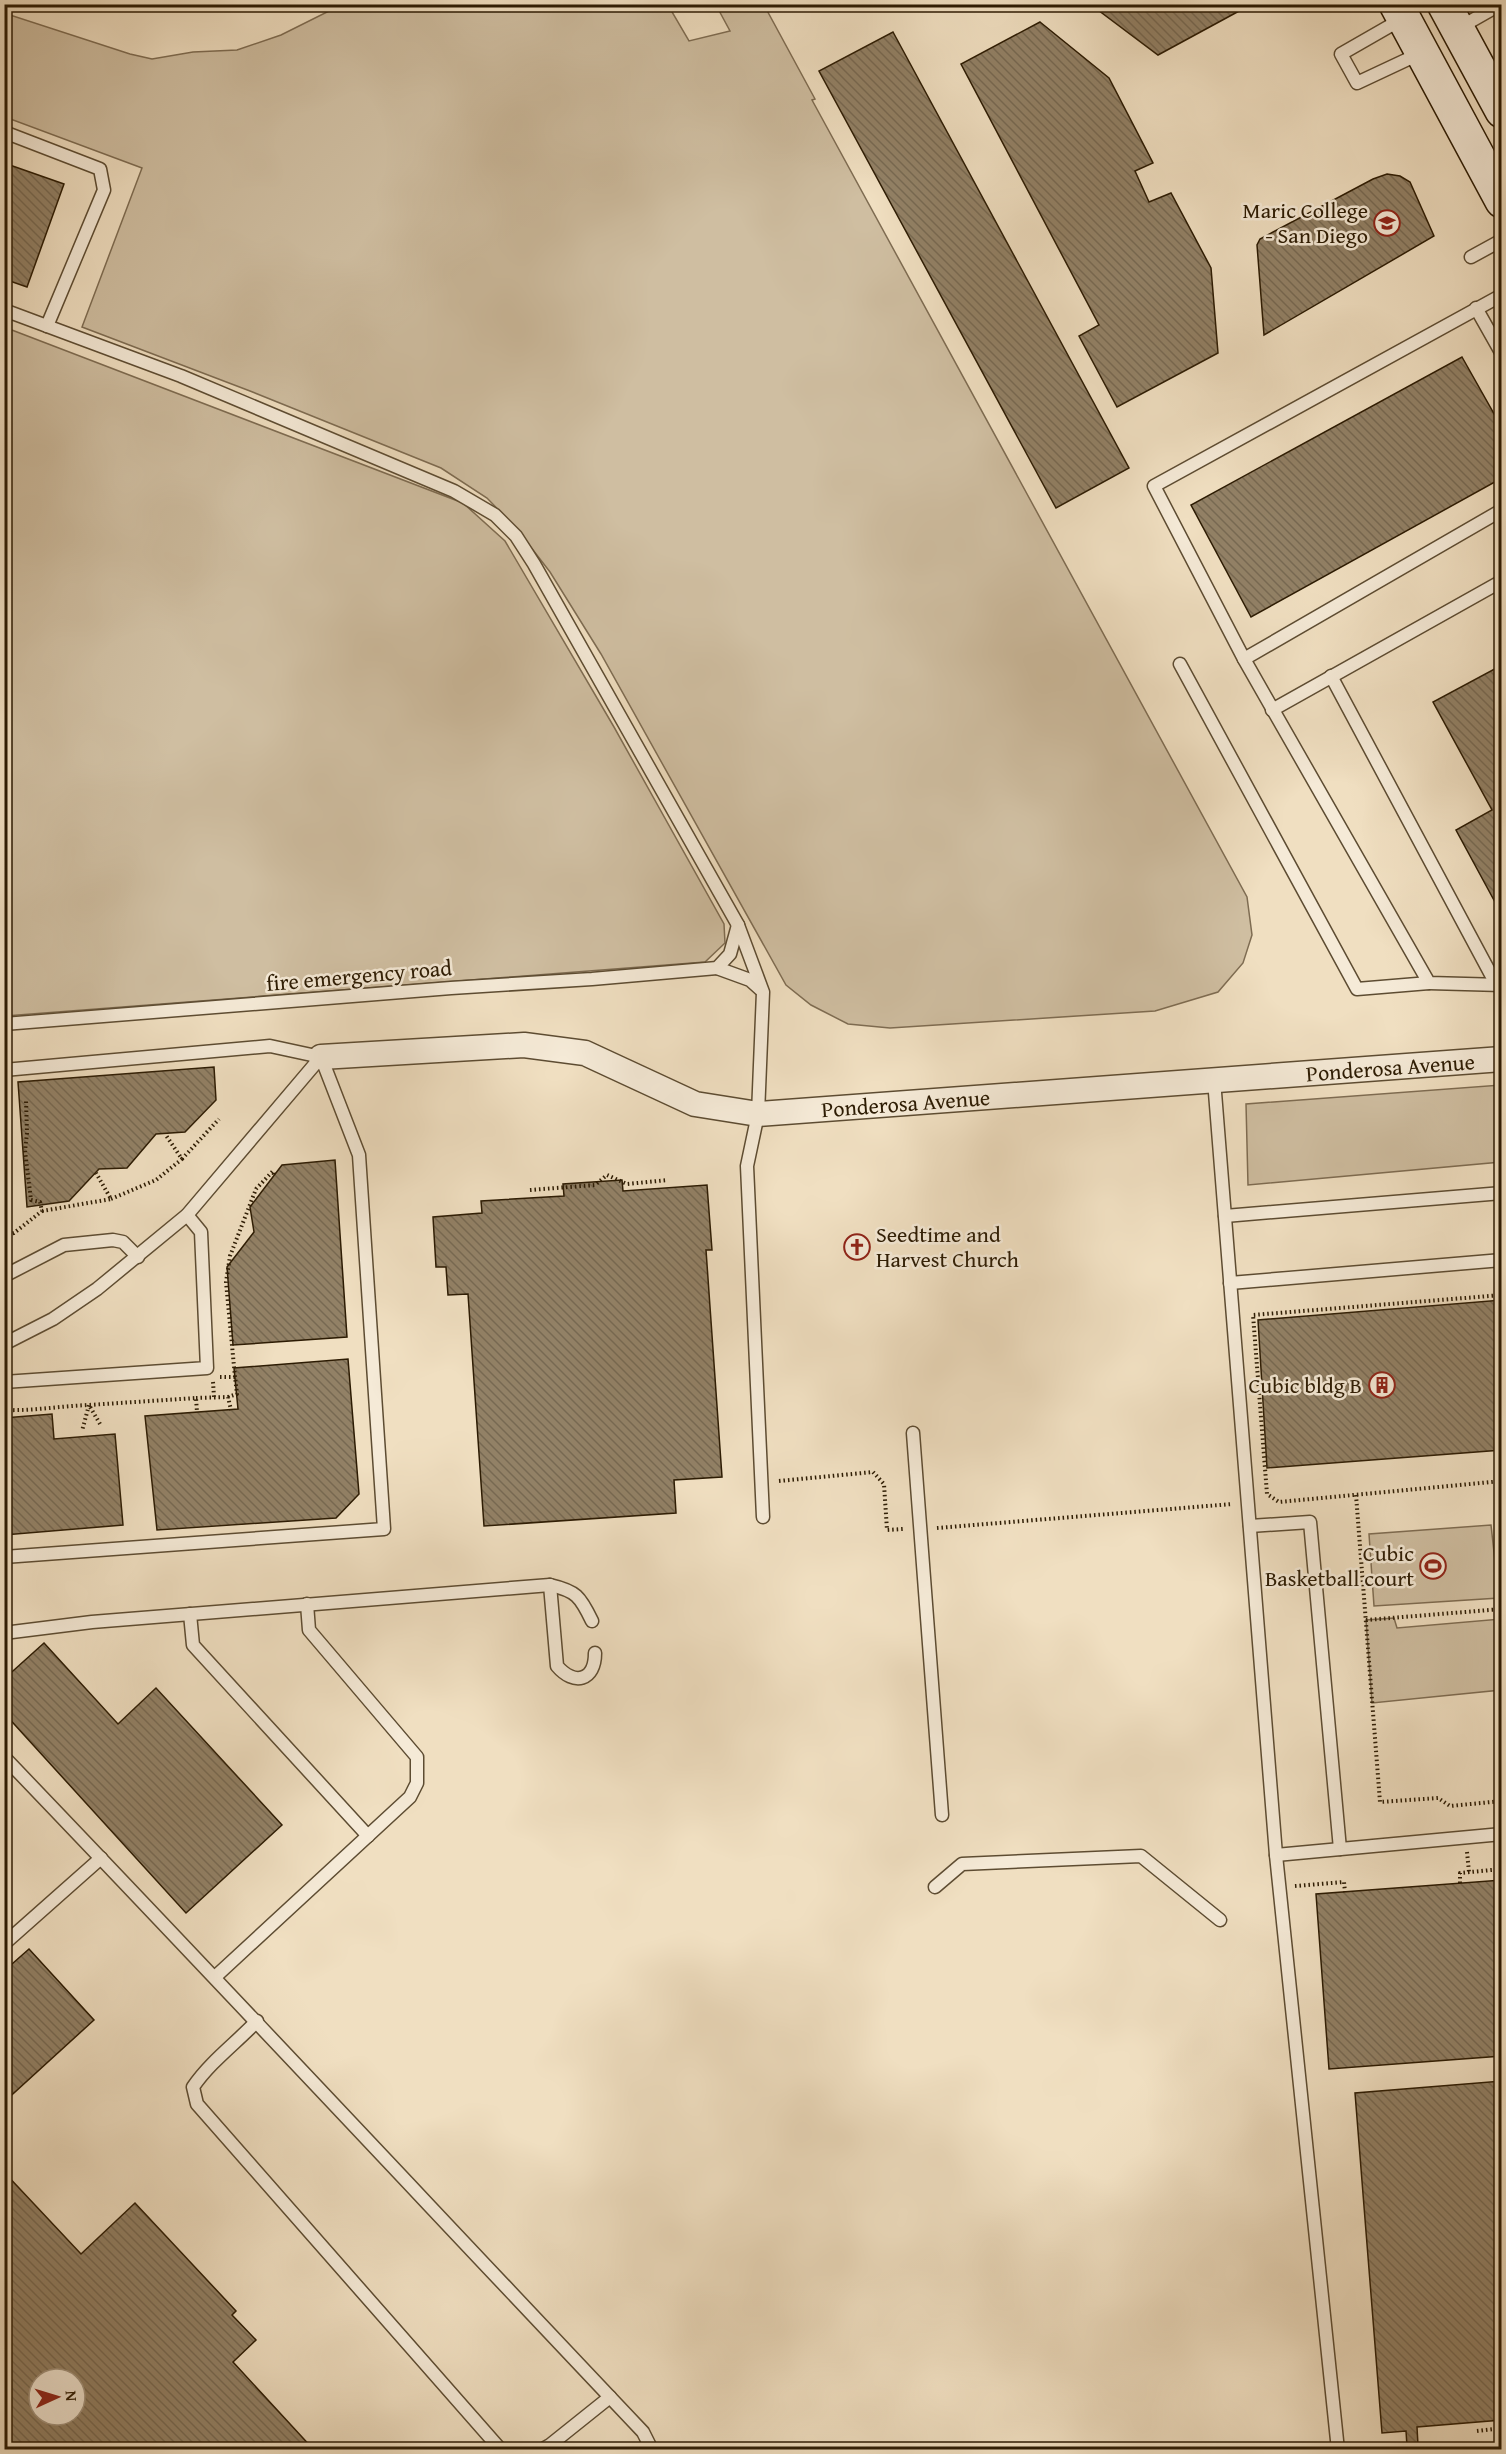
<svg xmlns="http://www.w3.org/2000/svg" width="1506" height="2454" font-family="'Gentium Book Plus',serif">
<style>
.green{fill:#cfbea1;stroke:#7e6c52;stroke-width:1.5}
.building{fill:url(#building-back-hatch);stroke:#2c1b03;stroke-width:1.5;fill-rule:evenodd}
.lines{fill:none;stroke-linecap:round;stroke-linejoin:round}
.service-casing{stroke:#5d4c32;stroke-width:15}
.minor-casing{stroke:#5d4c32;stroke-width:27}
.secondary-casing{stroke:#2c1b03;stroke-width:36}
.path{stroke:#2c1b03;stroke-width:4;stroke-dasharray:1.5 3;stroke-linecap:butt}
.service{stroke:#f5ead7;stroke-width:12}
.minor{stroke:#f5ead7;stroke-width:24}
.secondary{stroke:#f5ead7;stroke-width:33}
.labels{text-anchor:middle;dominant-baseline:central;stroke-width:5;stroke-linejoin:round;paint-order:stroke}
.poi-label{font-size:22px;fill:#2c1b03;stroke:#f5ead7;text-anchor:end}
.street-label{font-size:22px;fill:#2c1b03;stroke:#f5ead7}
</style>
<defs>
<pattern id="building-back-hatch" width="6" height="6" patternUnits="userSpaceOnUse" patternTransform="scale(1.5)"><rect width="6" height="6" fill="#928166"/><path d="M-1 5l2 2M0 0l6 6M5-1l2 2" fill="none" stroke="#776952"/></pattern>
</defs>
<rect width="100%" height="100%" fill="#f0dfc1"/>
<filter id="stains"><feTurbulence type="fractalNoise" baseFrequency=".00333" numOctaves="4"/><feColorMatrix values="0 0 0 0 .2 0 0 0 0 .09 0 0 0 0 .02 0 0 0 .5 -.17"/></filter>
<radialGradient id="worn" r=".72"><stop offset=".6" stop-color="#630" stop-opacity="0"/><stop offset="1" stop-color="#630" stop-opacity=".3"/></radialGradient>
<g class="green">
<path d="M341 5H668L689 41 730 31 716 5H764L815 99 812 100 1247 897 1252 935 1243 963 1218 992 1155 1011 890 1028 848 1024 811 1005 786 985 601 654 550 572 516 528 487 498 441 468 250 391 82 327 142 168 5 117 4 13 130 54 152 59 193 52 237 50 281 35Z"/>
<path d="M4 327 463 503 505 541 614 727 724 924 725 943 705 962 5 1016Z"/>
<path d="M1501 1085V1162L1248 1185 1246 1104Z"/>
<path d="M1491 1525 1499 1598 1374 1606 1369 1534Z"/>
<path d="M1394 1618 1397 1628 1501 1619V1690L1372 1703 1366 1620Z"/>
</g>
<g class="building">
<path d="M1090 4H1252L1158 55Z"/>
<path d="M1040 22 1109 78 1153 163 1135 171 1149 202 1171 193 1211 268 1218 353 1117 407 1079 336 1099 325 961 64Z"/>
<path d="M893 32 1129 468 1056 508 819 71Z"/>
<path d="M4 163 64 184 27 287 4 279Z"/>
<path d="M1387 174 1400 176 1410 182 1434 236 1264 335 1257 245 1260 239 1373 179Z"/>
<path d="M1462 357 1502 428V478L1251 617 1191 505Z"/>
<path d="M1502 665V915L1456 830 1492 810 1433 702Z"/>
<path d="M214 1067 216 1100 185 1132 156 1134 127 1168 99 1169 69 1201 27 1207 18 1082Z"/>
<path d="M335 1160 347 1337 233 1345 227 1267 254 1232 250 1207 282 1165Z"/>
<path d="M622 1180 623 1191 707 1185 712 1250H706L722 1477 674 1480 676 1513 484 1526 468 1294 448 1295 446 1267H436L433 1217 482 1213 481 1201 564 1196 563 1184Z"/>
<path d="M1502 1300V1450L1267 1468 1258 1320Z"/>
<path d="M348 1359 359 1494 336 1518 157 1530 145 1416 238 1409 234 1368Z"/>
<path d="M52 1414 54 1439 115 1434 123 1525 4 1535V1418Z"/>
<path d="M44 1643 118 1724 156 1688 282 1825 186 1913 4 1713V1679Z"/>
<path d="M1502 1880V2056L1329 2069 1316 1894Z"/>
<path d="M29 1949 94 2020 4 2102V1971Z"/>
<path d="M1502 2081V2420L1417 2427 1418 2445 1407 2446 1406 2431 1382 2433 1355 2093Z"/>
<path d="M4 2172 81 2254 135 2203 236 2311 232 2315 256 2340 233 2362 314 2450H4ZM39 2379H75V2415H39Z"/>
</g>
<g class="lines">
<g class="service-casing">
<g id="service">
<path d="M1402 19 1341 54 1357 83 1421 53"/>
<path d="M1457 29 1501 4"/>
<path d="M4 132 100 169 104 190 47 326"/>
<path d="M1471 257 1502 240"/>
<path d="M1476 308 1502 354"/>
<path d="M4 310 181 376 454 491 495 515 516 536 534 564 738 925 763 992 758 1114 747 1166 763 1517"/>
<path d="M1502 510 1244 659 1429 983 1502 985"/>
<path d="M1244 659 1154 486 1502 295"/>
<path d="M1180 664 1357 989 1429 983"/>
<path d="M1331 676 1496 984"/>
<path d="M1272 710 1502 581"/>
<path d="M717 968 750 980 760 989"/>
<path d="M4 1024 451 988 592 979 717 968 730 954 738 925"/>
<path d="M4 1070 270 1046 321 1057"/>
<path d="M1214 1080 1276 1855 1338 2450"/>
<path d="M1225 1216 1502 1193"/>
<path d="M4 1276 64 1245 113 1240 123 1242 138 1257"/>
<path d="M1230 1283 1502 1260"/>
<path d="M4 1344 53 1319 97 1289 187 1215 321 1057"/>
<path d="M4 1382 207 1368 201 1232 187 1215"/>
<path d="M913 1433 942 1815"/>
<path d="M1250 1526 1310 1522 1340 1849"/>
<path d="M4 1557 384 1529 359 1155 321 1057"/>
<path d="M550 1585 557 1666C574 1686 595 1681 595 1653"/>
<path d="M190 1614 193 1645 368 1836"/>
<path d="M4 1633 92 1622 550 1585C576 1591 580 1596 592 1621"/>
<path d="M4 1757C219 1981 430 2207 643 2432L652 2450"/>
<path d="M1276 1855 1502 1834"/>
<path d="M935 1887 962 1864 1141 1856 1220 1920"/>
<path d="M4 1944 101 1858"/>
<path d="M215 1977 410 1797 417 1783V1757L309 1630 307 1604"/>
<path d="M257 2021C236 2043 210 2062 193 2087L197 2104 501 2450"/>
<path d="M541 2450 550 2445 610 2397"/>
</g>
</g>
<g class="minor-casing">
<g id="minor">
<path id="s1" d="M321 1057 524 1045 585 1053 695 1104 758 1114 1502 1059"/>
</g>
</g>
<g class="secondary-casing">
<g id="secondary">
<path d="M1396 4 1502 201"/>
<path d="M1444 4 1502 111"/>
</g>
</g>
<g class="path">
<path d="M182 1159 219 1119"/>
<path d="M530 1190 595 1185 607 1175 627 1184 668 1180"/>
<path d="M111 1199 156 1180 182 1159 165 1134"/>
<path d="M42 1211 111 1199 96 1173"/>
<path d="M4 1236 14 1233 42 1211 40 1202 31 1200 25 1151 27 1133 26 1100"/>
<path d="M1502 1295 1253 1315 1267 1494 1279 1502 1502 1481"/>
<path d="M220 1377H235L237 1394 228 1397"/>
<path d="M235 1377 226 1282 230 1256 256 1189 273 1171 274 1175"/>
<path d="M213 1382 214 1397"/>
<path d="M196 1398 228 1397 231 1410"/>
<path d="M4 1410C33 1411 61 1406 89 1405L82 1431"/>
<path d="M100 1424 89 1405 196 1398 197 1412"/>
<path d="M779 1481 873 1472 884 1484 887 1530 903 1529"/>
<path d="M1356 1495 1380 1802 1438 1798 1450 1806 1502 1801"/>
<path d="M937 1528 1232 1504"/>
<path d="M1366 1620 1502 1609"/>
<path d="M1467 1852 1469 1872"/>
<path d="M1460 1883V1873L1502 1869"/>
<path d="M1295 1886 1344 1882 1345 1892"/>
<path d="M1477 2431 1502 2428"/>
</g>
<use href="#service" class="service"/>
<use href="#minor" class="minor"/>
<use href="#secondary" class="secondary"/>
</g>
<defs>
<g id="school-ring" transform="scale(1.35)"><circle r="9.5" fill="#f5ead7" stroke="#8f2418" stroke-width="1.5"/><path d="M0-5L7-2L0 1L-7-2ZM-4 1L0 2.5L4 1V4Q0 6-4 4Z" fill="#8f2418"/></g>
<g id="church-ring" transform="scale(1.35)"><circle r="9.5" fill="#f5ead7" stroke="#8f2418" stroke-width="1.5"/><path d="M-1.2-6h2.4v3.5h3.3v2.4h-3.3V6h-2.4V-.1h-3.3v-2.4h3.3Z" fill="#8f2418"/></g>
<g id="building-ring" transform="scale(1.35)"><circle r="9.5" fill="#f5ead7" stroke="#8f2418" stroke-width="1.5"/><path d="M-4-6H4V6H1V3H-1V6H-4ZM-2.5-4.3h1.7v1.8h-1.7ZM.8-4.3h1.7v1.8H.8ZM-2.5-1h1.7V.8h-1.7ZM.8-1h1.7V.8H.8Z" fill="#8f2418"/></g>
<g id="stadium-ring" transform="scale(1.35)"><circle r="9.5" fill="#f5ead7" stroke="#8f2418" stroke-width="1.5"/><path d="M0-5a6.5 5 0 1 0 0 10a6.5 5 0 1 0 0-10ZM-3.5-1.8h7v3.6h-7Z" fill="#8f2418"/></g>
</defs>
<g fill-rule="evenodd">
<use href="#school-ring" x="1387" y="223"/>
<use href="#church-ring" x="857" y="1247"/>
<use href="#building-ring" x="1382" y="1385"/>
<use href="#stadium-ring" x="1433" y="1566"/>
</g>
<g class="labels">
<g class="poi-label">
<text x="1368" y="210">Maric College<tspan x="1368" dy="25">- San Diego</tspan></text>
<text x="876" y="1234" text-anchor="start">Seedtime and<tspan x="876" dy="25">Harvest Church</tspan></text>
<text x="1362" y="1385">Cubic bldg B</text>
<text x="1414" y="1553">Cubic<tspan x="1414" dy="25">Basketball court</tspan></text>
</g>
<g class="street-label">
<text transform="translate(359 975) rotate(-5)">fire emergency road</text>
<text stroke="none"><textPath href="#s1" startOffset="1084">Ponderosa Avenue</textPath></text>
<text stroke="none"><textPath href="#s1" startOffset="598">Ponderosa Avenue</textPath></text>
</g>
</g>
<rect width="1506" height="2454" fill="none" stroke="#f0dfc1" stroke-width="24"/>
<rect x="6" y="6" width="1494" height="2442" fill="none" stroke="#2c1b03" stroke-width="3"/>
<rect x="12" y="12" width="1482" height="2430" fill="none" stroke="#2c1b03" stroke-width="1.5"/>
<g transform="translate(57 2397) rotate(86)"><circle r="28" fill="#f5ead7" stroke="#a59782" stroke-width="1.5"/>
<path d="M0-4.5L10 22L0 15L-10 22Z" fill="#8f2418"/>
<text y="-9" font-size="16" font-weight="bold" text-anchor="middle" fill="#2c1b03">N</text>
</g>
<rect width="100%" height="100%" filter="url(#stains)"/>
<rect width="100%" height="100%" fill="url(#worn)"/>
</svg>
